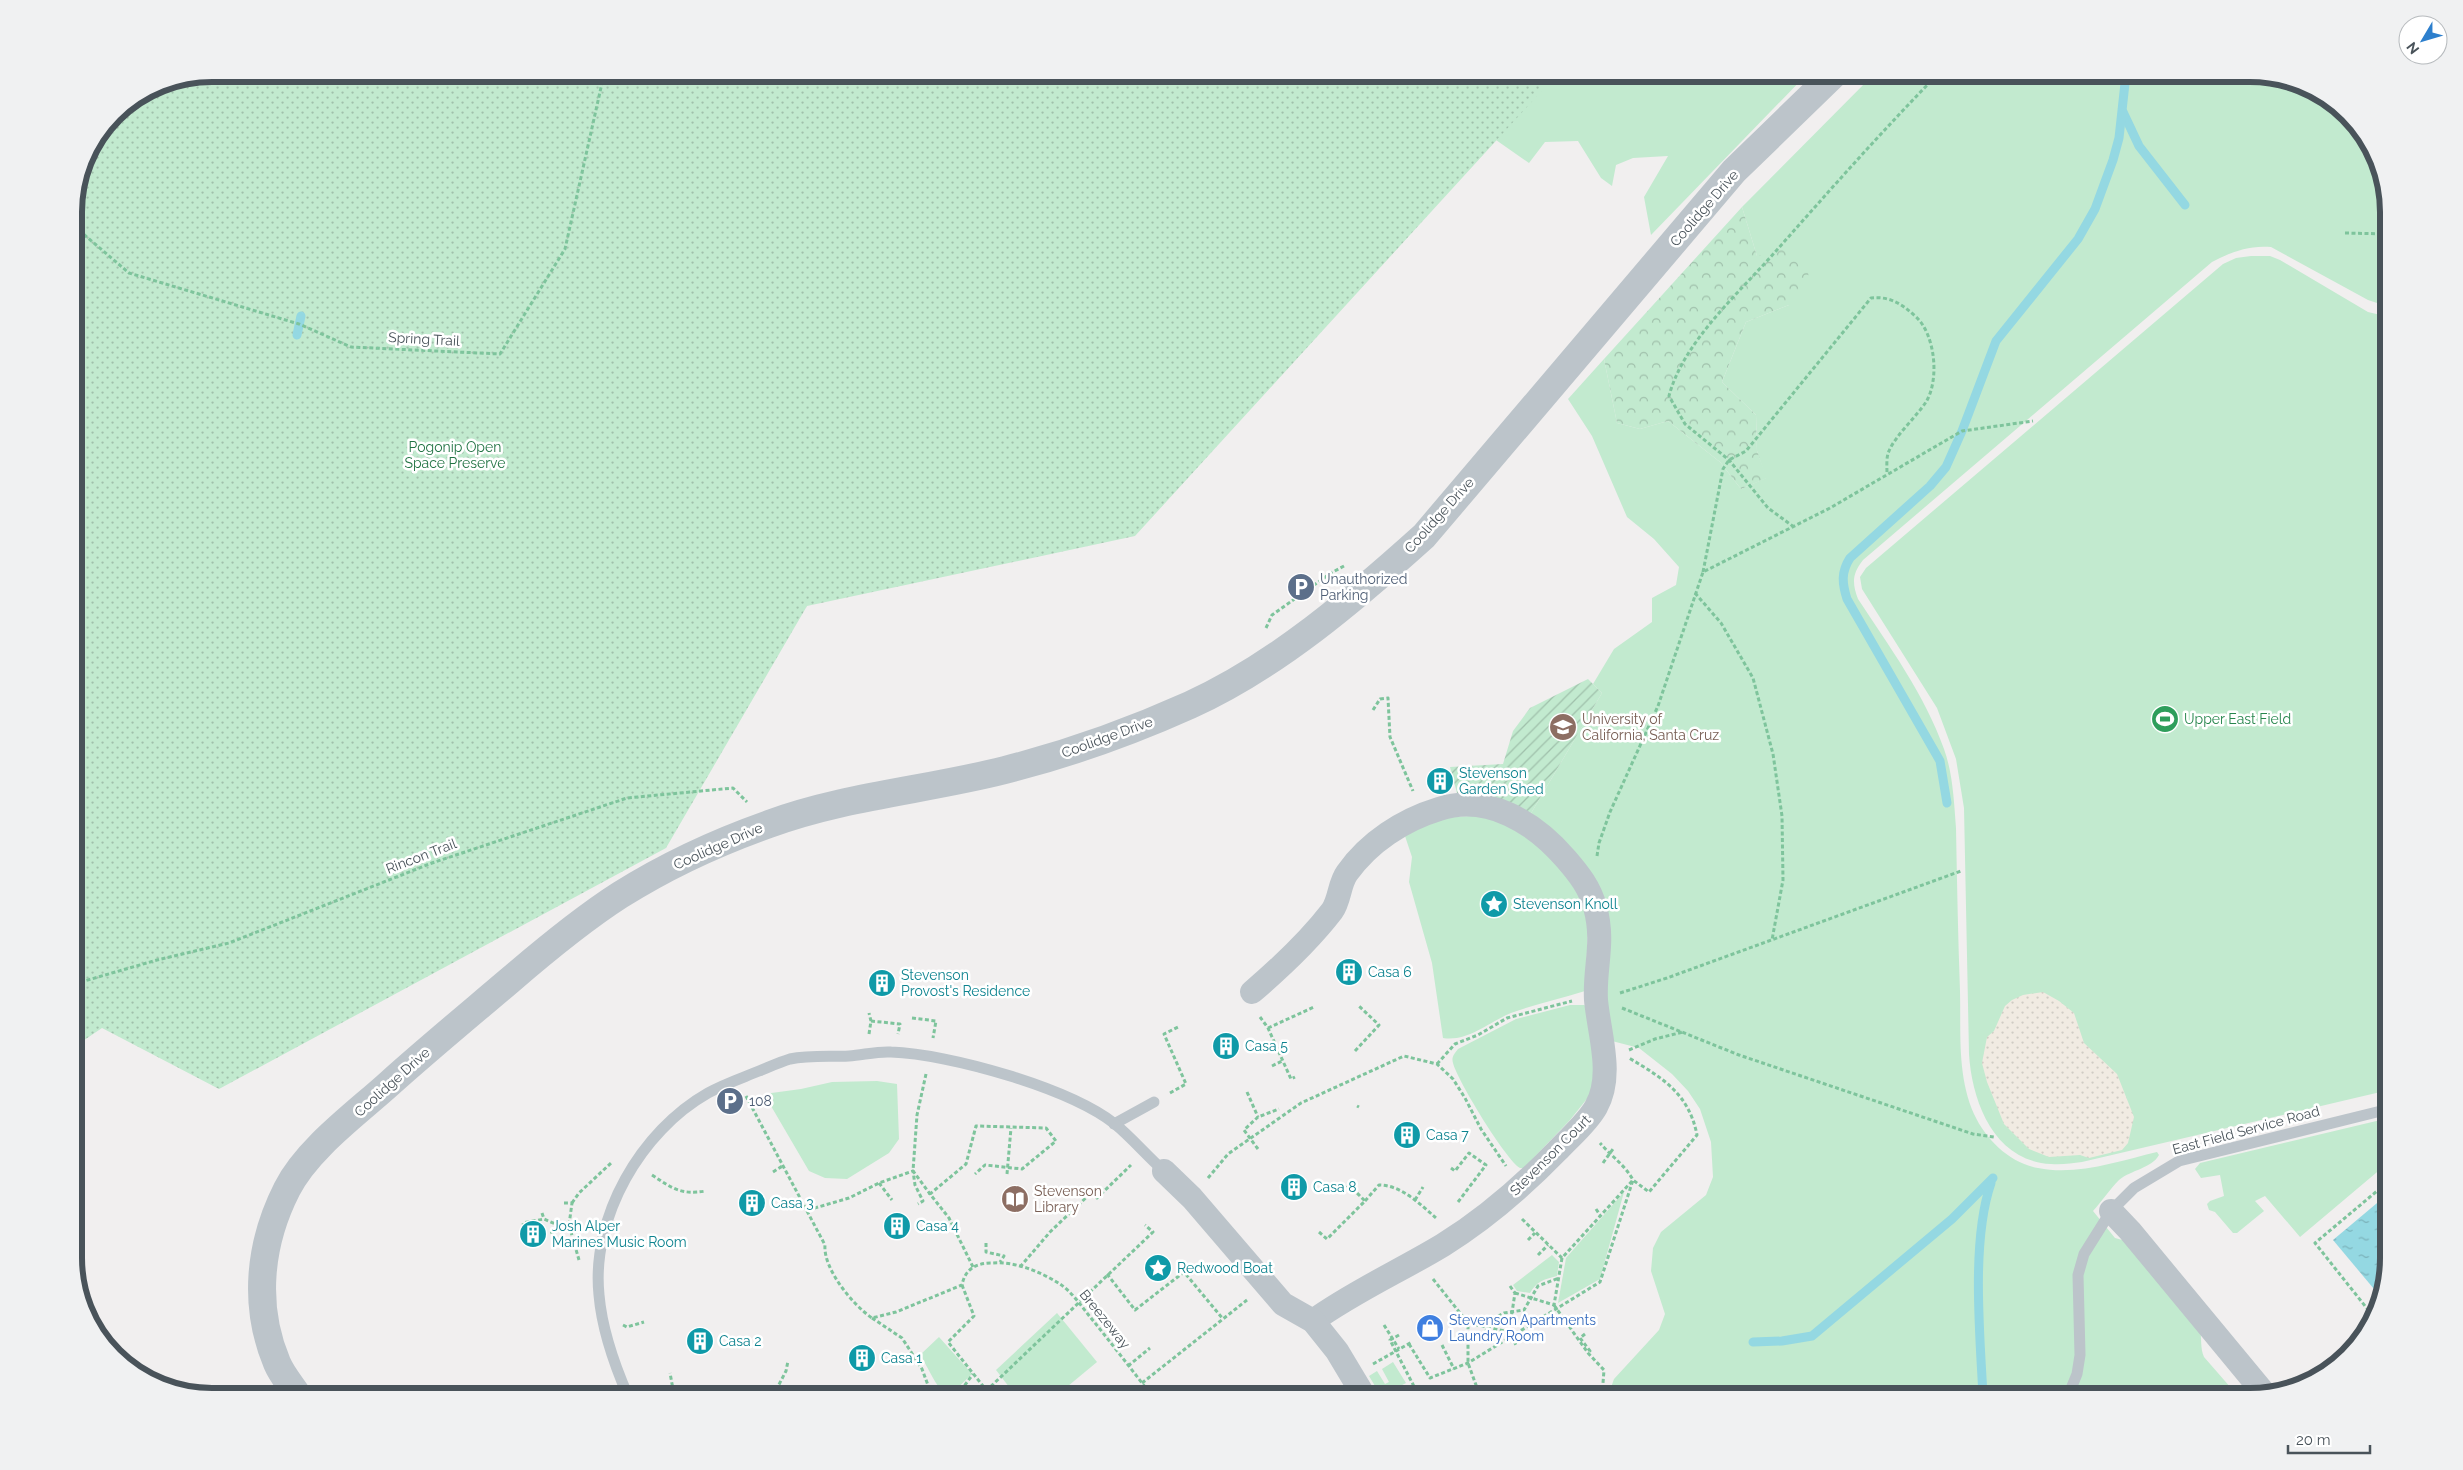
<svg xmlns="http://www.w3.org/2000/svg" width="2463" height="1470" font-family="Raleway,sans-serif">
<style>
.grass{fill:#c2eacf}
.forest{fill:url(#forest-crowns)}
.sand{fill:url(#sand-dots)}
.park{fill:url(#park-dots)}
.garden{fill:url(#garden-furrows)}
.water{fill:url(#water-ripples)}
.lines{fill:none;stroke-linecap:round;stroke-linejoin:round}
.stream{stroke:#94d8e2;stroke-width:9}
.path{stroke:#7ec49c;stroke-width:3;stroke-dasharray:4 2.5;stroke-linecap:butt}
.service{stroke:#bcc4ca;stroke-width:11}
.minor{stroke:#bcc4ca;stroke-width:24}
.tertiary{stroke:#bcc4ca;stroke-width:28}
.labels{text-anchor:middle;dominant-baseline:central;stroke-width:5;stroke-linejoin:round;paint-order:stroke}
.street-label{font-size:14px;fill:#49535a;stroke:#fff}
.park-label{font-size:14px;fill:#227444;stroke:#fff}
.service-label{font-size:14px;fill:#4e5e75;stroke:#fff;text-anchor:start}
.education-label{font-size:14px;fill:#785e54;stroke:#fff;text-anchor:start}
.leisure-label{font-size:14px;fill:#27864d;stroke:#fff;text-anchor:start}
.culture-label{font-size:14px;fill:#0d838f;stroke:#fff;text-anchor:start}
.shop-label{font-size:14px;fill:#366cbe;stroke:#fff;text-anchor:start}
.rim{fill:none;stroke:#49535a;stroke-width:6}
</style>
<defs>
<pattern id="forest-crowns" width="20" height="18" patternUnits="userSpaceOnUse" patternTransform="scale(1.25)"><rect width="20" height="18" fill="#c2eacf"/><path d="M2 6a3 3 0 1 1 6 0M12 15a3 3 0 1 1 6 0" fill="none" stroke="#a0c0ab"/></pattern>
<pattern id="sand-dots" width="8" height="8" patternUnits="userSpaceOnUse" patternTransform="scale(1.25)"><rect width="8" height="8" fill="#f1ebe2"/><path d="M2 2h.1M6 6h.1" fill="none" stroke="#d0ccc4" stroke-width="1.8" stroke-linecap="round"/></pattern>
<pattern id="park-dots" width="8" height="8" patternUnits="userSpaceOnUse" patternTransform="scale(1.25)"><rect width="8" height="8" fill="#c2eacf"/><path d="M2 2h.1M6 6h.1" fill="none" stroke="#a0c0ab" stroke-width="1.8" stroke-linecap="round"/></pattern>
<pattern id="garden-furrows" width="10" height="10" patternUnits="userSpaceOnUse" patternTransform="scale(1.25)"><rect width="10" height="10" fill="#c2eacf"/><path d="M-1 1l2-2M0 10L10 0M9 11l2-2" fill="none" stroke="#a0c0ab"/></pattern>
<pattern id="water-ripples" width="26" height="14" patternUnits="userSpaceOnUse" patternTransform="scale(1.25)"><rect width="26" height="14" fill="#94d8e2"/><path d="M2 4q2-2 4 0t4 0M15 11q2-2 4 0t4 0" fill="none" stroke="#7bb2ba"/></pattern>
</defs>
<rect width="100%" height="100%" fill="#f1efef"/>
<g class="grass">
<path d="M1366 74H1807L1651 235 1644 197 1668 156 1633 158 1616 165 1612 186 1601 178 1578 141 1545 142 1529 163 1496 140 1467 108Z"/>
<path d="M1874 74H2250L2320 93 2370 143 2389 204V307L2368 300 2271 247C2249 245 2231 252 2212 262L1863 560C1852 574 1852 583 1858 599 1889 646 1925 695 1944 749 1953 774 1954 802 1956 828 1957 883 1958 937 1960 991 1961 1032 1957 1076 1974 1114 1986 1140 2010 1163 2038 1168 2077 1176 2119 1161 2157 1152L2159 1155C2152 1168 2131 1170 2119 1180 2110 1189 2102 1201 2093 1211L2115 1238 2126 1241 2200 1329C2202 1339 2200 1348 2204 1357L2238 1396H1608L1614 1379 1659 1330 1665 1314 1651 1271 1653 1248 1661 1232 1706 1195 1713 1177 1711 1142 1700 1109 1688 1091 1672 1074 1639 1048 1612 1041 1605 1011 1609 926 1530 815 1602 693 1593 684 1614 649 1652 622V598L1676 585 1679 567 1654 539 1627 517 1592 436 1568 399 1604 359 1617 423 1640 429 1668 421 1720 462 1741 489 1766 478 1757 451 1756 415 1722 382 1746 322 1789 305 1757 256 1742 207Z"/>
<path d="M2251 256H2270L2280 260 2368 312 2389 317V1090L2082 1162C2072 1163 2062 1165 2051 1164 1994 1161 1972 1102 1969 1054L1964 808 1956 759 1937 708 1862 589 1860 577 1866 568 2223 264 2236 258Z"/>
<path d="M1491 815 1552 854 1589 910 1585 991C1561 999 1535 1004 1511 1013 1489 1022 1468 1042 1443 1038L1432 963 1409 882 1412 857 1404 833 1433 818Z"/>
<path d="M1570 1005H1584L1589 1008 1591 1013 1594 1090 1570 1120 1524 1168H1520C1506 1160 1457 1080 1453 1063 1451 1057 1455 1053 1458 1049L1516 1019Z"/>
<path d="M877 1081 897 1084 899 1139 889 1153 847 1179 825 1178 809 1171 764 1094 801 1089 832 1082Z"/>
<path d="M2389 1118V1162L2300 1237 2265 1196 2255 1201 2264 1211 2237 1233H2233L2215 1212 2209 1210 2207 1204 2210 1201 2224 1196 2220 1175 2201 1178 2195 1169 2200 1163Z"/>
<path d="M1624 1192 1600 1279 1558 1303 1566 1258Z"/>
<path d="M1552 1255 1559 1262 1557 1276C1544 1279 1536 1282 1530 1293L1517 1291 1513 1285Z"/>
<path d="M1057 1313 1097 1362 1056 1396H1016L996 1370Z"/>
<path d="M939 1337 972 1374 949 1396C938 1393 928 1366 920 1355Z"/>
<path d="M1393 1362 1406 1383 1381 1396 1369 1376 1377 1371 1385 1384 1389 1382 1382 1369Z"/>
</g>
<path class="forest" d="M1742 207 1757 256 1788 248 1808 267 1809 291 1789 305 1746 322 1722 382 1756 415 1757 451 1767 478 1741 489 1720 462 1668 421 1640 429 1617 423 1604 359Z"/>
<path class="sand" d="M2043 992 2059 1001 2074 1013 2084 1043 2117 1074 2134 1117 2128 1143 2122 1150 2089 1158 2080 1155 2049 1157 2029 1149 2004 1124 1987 1082 1982 1063 1987 1037 1994 1031 2005 1006 2012 1000 2023 995Z"/>
<path class="park" d="M213 74H1557L1135 536 807 606 666 848 219 1089 102 1028 74 1047V204L84 159 115 114 160 84Z"/>
<path class="garden" d="M1588 679 1602 693 1530 815 1470 793H1457L1450 767 1503 764 1513 731 1530 708Z"/>
<path class="water" d="M2389 1193V1257L2379 1295 2333 1240Z"/>
<g class="lines">
<g class="stream">
<path d="M2123 112 2139 146 2185 205"/>
<path d="M297 335 301 316"/>
<path d="M1947 803 1940 761 1847 599C1842 583 1841 572 1850 558L1930 486 1946 467 1962 431 1996 341 2078 239 2095 209 2113 160 2119 138 2126 74"/>
<path d="M1753 1342 1782 1341 1812 1336 1952 1219 1993 1178"/>
<path d="M1983 1396C1980 1335 1971 1241 1991 1183"/>
</g>
<g class="path">
<path d="M74 226 129 273 299 324 351 347 500 354 565 249 604 74"/>
<path d="M2345 233 2389 234"/>
<path d="M1794 527 1768 508 1729 460 1685 424 1669 396C1683 342 1739 293 1776 251 1829 191 1882 131 1938 74"/>
<path d="M1703 572 1723 469 1729 460 1746 451 1871 298C1890 296 1902 304 1915 316 1935 333 1940 379 1926 402 1917 416 1895 436 1889 451 1886 457 1887 467 1887 474"/>
<path d="M1695 593 1721 623 1753 678 1773 754 1782 816 1783 880 1772 940"/>
<path d="M1266 628 1272 615 1331 573 1344 566"/>
<path d="M1373 710 1380 699 1388 698 1390 737 1413 791"/>
<path d="M1597 856 1599 843 1610 812 1658 706 1703 572 1830 508 1962 431 2033 421"/>
<path d="M74 984 157 960 229 943 432 863 627 798 733 788 747 802"/>
<path d="M1620 993 1667 978 1961 871"/>
<path d="M1622 1008 1739 1055 1973 1134 1994 1137"/>
<path d="M1260 1017 1268 1028 1291 1079 1295 1077"/>
<path d="M912 1018 936 1021 933 1038"/>
<path d="M871 1021 900 1024 898 1034"/>
<path d="M1268 1028 1314 1007"/>
<path d="M869 1034 871 1021 869 1013"/>
<path d="M1629 1050 1655 1039 1683 1032"/>
<path d="M1355 1051 1379 1025 1359 1006"/>
<path d="M1437 1064 1455 1044 1478 1035 1507 1018 1572 1001"/>
<path d="M1272 1066 1282 1061"/>
<path d="M926 1074 917 1115 913 1171 930 1194"/>
<path d="M1247 1092 1258 1117"/>
<path d="M1170 1093 1186 1084 1164 1034 1180 1026"/>
<path d="M746 1096 825 1245C823 1269 853 1305 872 1318L896 1312 962 1285C965 1269 976 1263 992 1263 1015 1261 1041 1272 1060 1284 1072 1292 1082 1307 1091 1318 1112 1344 1132 1370 1152 1396"/>
<path d="M1357 1106 1359 1107"/>
<path d="M1258 1149 1244 1130 1258 1117 1279 1109"/>
<path d="M1603 1163 1613 1149"/>
<path d="M1451 1168 1455 1171 1469 1153 1486 1165 1458 1202"/>
<path d="M773 1172 784 1165"/>
<path d="M1007 1174 1011 1128"/>
<path d="M652 1175C673 1189 681 1195 706 1191"/>
<path d="M1208 1178 1228 1154 1301 1103 1404 1056 1437 1064 1453 1079 1465 1098 1481 1129 1506 1166"/>
<path d="M879 1183 892 1200"/>
<path d="M1415 1200 1423 1187"/>
<path d="M1365 1201 1379 1185C1401 1185 1420 1204 1436 1218"/>
<path d="M572 1203 579 1193 611 1163"/>
<path d="M1596 1209 1600 1215"/>
<path d="M808 1210 849 1198 879 1183 913 1171 915 1185 923 1201 918 1204"/>
<path d="M542 1213 544 1219"/>
<path d="M1522 1219 1562 1258 1633 1180 1649 1192 1697 1135C1689 1094 1663 1078 1629 1058"/>
<path d="M569 1225 579 1260"/>
<path d="M524 1227 523 1223 544 1219 558 1225H569L572 1203H564"/>
<path d="M550 1232H555L558 1225"/>
<path d="M1319 1232 1327 1239 1365 1201 1348 1184 1342 1189"/>
<path d="M1528 1240 1535 1233"/>
<path d="M986 1243V1252L1004 1256 1000 1262"/>
<path d="M1538 1255 1548 1245"/>
<path d="M973 1267 949 1218 930 1194 966 1164 976 1126 1046 1128 1056 1141 1022 1169 985 1165 975 1174"/>
<path d="M1020 1267 1050 1232 1092 1192 1097 1198 1131 1165"/>
<path d="M1107 1274 1135 1310 1184 1272 1223 1319"/>
<path d="M1433 1279 1468 1323V1363L1480 1396"/>
<path d="M962 1285 974 1316 948 1342 991 1396"/>
<path d="M1510 1286 1515 1293 1509 1332 1516 1345"/>
<path d="M1515 1293 1554 1305 1562 1258"/>
<path d="M1554 1305 1588 1353 1604 1370 1602 1396"/>
<path d="M2373 1316 2315 1243 2389 1181"/>
<path d="M872 1318 902 1338 922 1369 932 1396"/>
<path d="M1468 1323 1509 1332"/>
<path d="M623 1325 627 1327 644 1322"/>
<path d="M1384 1325 1399 1349"/>
<path d="M1585 1334 1580 1338 1590 1351 1588 1353"/>
<path d="M1399 1335 1390 1340 1419 1396"/>
<path d="M1469 1339 1481 1337 1497 1317 1504 1313 1524 1310 1538 1286 1559 1278"/>
<path d="M1409 1344 1430 1378 1468 1363 1600 1282 1633 1180C1625 1165 1611 1156 1600 1143"/>
<path d="M1442 1345 1454 1369"/>
<path d="M1373 1364 1412 1342"/>
<path d="M1128 1366 1150 1348"/>
<path d="M1142 1383 1247 1300"/>
<path d="M986 1391 1153 1232 1145 1225"/>
<path d="M658 1396 673 1389 670 1373"/>
<path d="M773 1396 786 1371 788 1361"/>
<path d="M957 1396 973 1374"/>
</g>
<g class="service">
<path d="M1114 1124 1154 1102"/>
<path d="M628 1396C614 1364 602 1330 599 1295 591 1217 641 1131 708 1093 724 1084 742 1078 759 1071 769 1067 780 1062 790 1059 809 1055 830 1057 849 1056 863 1055 878 1051 891 1052 950 1054 1069 1088 1115 1124 1132 1138 1147 1156 1164 1171"/>
<path d="M2068 1396 2077 1374 2080 1355 2078 1275 2084 1254 2111 1211 2134 1188 2179 1161 2389 1109"/>
</g>
<g class="minor">
<path d="M1252 992C1280 968 1309 941 1332 911 1340 900 1339 884 1347 873 1369 842 1403 820 1439 809 1488 793 1535 823 1566 859 1579 874 1590 888 1595 907 1605 943 1594 967 1596 1000 1599 1034 1614 1075 1596 1107 1587 1123 1571 1136 1558 1150 1524 1185 1485 1219 1443 1245 1400 1271 1353 1292 1313 1321"/>
<path d="M1164 1171 1192 1198 1283 1304 1313 1321 1337 1351 1364 1396"/>
<path d="M2111 1211 2130 1231 2264 1393"/>
</g>
<path class="tertiary" d="M298 1396C291 1385 282 1375 277 1363 253 1306 259 1244 287 1189 307 1149 357 1113 390 1083 429 1048 469 1015 509 981 545 950 581 920 620 895 666 866 718 842 769 824 845 796 927 790 1005 770 1068 754 1130 732 1190 705 1276 666 1354 599 1424 536L1734 171 1834 74"/>
</g>
<defs>
<g id="parking-disc" transform="scale(1.4375)"><circle r="9.5" fill="#5c6f8a" stroke="#fff"/><path d="M-3.5-5.5H1a3.5 3.5 0 0 1 0 7H-1V5.5H-3.5ZM-1-3.4V-.6H.8a1.4 1.4 0 0 0 0-2.8Z" fill="#fff"/></g>
<g id="stadium-disc" transform="scale(1.4375)"><circle r="9.5" fill="#2e9e5b" stroke="#fff"/><path d="M0-5a6.5 5 0 1 0 0 10a6.5 5 0 1 0 0-10ZM-3.5-1.8h7v3.6h-7Z" fill="#fff"/></g>
<g id="university-disc" transform="scale(1.4375)"><circle r="9.5" fill="#8d6e63" stroke="#fff"/><path d="M0-5L7-2L0 1L-7-2ZM-4 1L0 2.5L4 1V4Q0 6-4 4Z" fill="#fff"/></g>
<g id="building-disc" transform="scale(1.4375)"><circle r="9.5" fill="#0f9aa8" stroke="#fff"/><path d="M-4-6H4V6H1V3H-1V6H-4ZM-2.5-4.3h1.7v1.8h-1.7ZM.8-4.3h1.7v1.8H.8ZM-2.5-1h1.7V.8h-1.7ZM.8-1h1.7V.8H.8Z" fill="#fff"/></g>
<g id="sight-disc" transform="scale(1.4375)"><circle r="9.5" fill="#0f9aa8" stroke="#fff"/><path d="M0-6L1.8-2.2L6-1.7L2.9 1.2L3.7 5.4L0 3.3L-3.7 5.4L-2.9 1.2L-6-1.7L-1.8-2.2Z" fill="#fff"/></g>
<g id="library-disc" transform="scale(1.4375)"><circle r="9.5" fill="#8d6e63" stroke="#fff"/><path d="M-6-4Q-3-5.5-.7-3.5V5Q-3 3-6 4ZM6-4Q3-5.5 .7-3.5V5Q3 3 6 4Z" fill="#fff"/></g>
<g id="shop-disc" transform="scale(1.4375)"><circle r="9.5" fill="#3f7fe0" stroke="#fff"/><path d="M-5-2.5h2.3a2.7 3.5 0 0 1 5.4 0H5L5.5 6h-11ZM-1.5-2.5h3a1.5 2.3 0 0 0-3 0Z" fill="#fff"/></g>
</defs>
<g fill-rule="evenodd">
<use href="#parking-disc" x="1301" y="587"/>
<use href="#stadium-disc" x="2165" y="719"/>
<use href="#university-disc" x="1563" y="727"/>
<use href="#building-disc" x="1440" y="781"/>
<use href="#sight-disc" x="1494" y="904"/>
<use href="#building-disc" x="1349" y="972"/>
<use href="#building-disc" x="882" y="983"/>
<use href="#building-disc" x="1226" y="1046"/>
<use href="#parking-disc" x="730" y="1101"/>
<use href="#building-disc" x="1407" y="1135"/>
<use href="#building-disc" x="1294" y="1187"/>
<use href="#library-disc" x="1015" y="1199"/>
<use href="#building-disc" x="752" y="1203"/>
<use href="#building-disc" x="897" y="1226"/>
<use href="#building-disc" x="533" y="1234"/>
<use href="#sight-disc" x="1158" y="1268"/>
<use href="#shop-disc" x="1430" y="1328"/>
<use href="#building-disc" x="700" y="1341"/>
<use href="#building-disc" x="862" y="1358"/>
</g>
<g class="labels">
<g class="street-label">
<text transform="translate(1704 208) rotate(-49)">Coolidge Drive</text>
<text transform="translate(424 339) rotate(3)">Spring Trail</text>
<text transform="translate(1439 515) rotate(-48)">Coolidge Drive</text>
<text transform="translate(1107 737) rotate(-20)">Coolidge Drive</text>
<text transform="translate(718 846) rotate(-24)">Coolidge Drive</text>
<text transform="translate(421 856) rotate(-21)">Rincon Trail</text>
<text transform="translate(392 1082) rotate(-42)">Coolidge Drive</text>
<text transform="translate(2246 1130) rotate(-15)">East Field Service Road</text>
<text transform="translate(1550 1155) rotate(-45)">Stevenson Court</text>
<text transform="translate(1105 1319) rotate(51)">Breezeway</text>
</g>
<g class="park-label">
<text x="455" y="447">Pogonip Open<tspan x="455" dy="16">Space Preserve</tspan></text>
</g>
<g class="service-label">
<text x="1320" y="579">Unauthorized<tspan x="1320" dy="16">Parking</tspan></text>
<text x="749" y="1101">108</text>
</g>
<g class="education-label">
<text x="1582" y="719">University of<tspan x="1582" dy="16">California, Santa Cruz</tspan></text>
<text x="1034" y="1191">Stevenson<tspan x="1034" dy="16">Library</tspan></text>
</g>
<g class="leisure-label">
<text x="2184" y="719">Upper East Field</text>
</g>
<g class="culture-label">
<text x="1459" y="773">Stevenson<tspan x="1459" dy="16">Garden Shed</tspan></text>
<text x="1513" y="904">Stevenson Knoll</text>
<text x="1368" y="972">Casa 6</text>
<text x="901" y="975">Stevenson<tspan x="901" dy="16">Provost's Residence</tspan></text>
<text x="1245" y="1046">Casa 5</text>
<text x="1426" y="1135">Casa 7</text>
<text x="1313" y="1187">Casa 8</text>
<text x="771" y="1203">Casa 3</text>
<text x="552" y="1226">Josh Alper<tspan x="552" dy="16">Marines Music Room</tspan></text>
<text x="916" y="1226">Casa 4</text>
<text x="1177" y="1268">Redwood Boat</text>
<text x="719" y="1341">Casa 2</text>
<text x="881" y="1358">Casa 1</text>
</g>
<g class="shop-label">
<text x="1449" y="1320">Stevenson Apartments<tspan x="1449" dy="16">Laundry Room</tspan></text>
</g>
</g>
<path d="M0 0H2463V1470H0ZM212 82H2250A130 130 0 0 1 2380 212V1258A130 130 0 0 1 2250 1388H212A130 130 0 0 1 82 1258V212A130 130 0 0 1 212 82Z" fill="#f0f1f2" fill-rule="evenodd"/>
<path class="rim" d="M212 82H2250A130 130 0 0 1 2380 212V1258A130 130 0 0 1 2250 1388H212A130 130 0 0 1 82 1258V212A130 130 0 0 1 212 82Z"/>
<g transform="translate(2423 40) rotate(232)"><circle r="24" fill="#ffffff" stroke="#b6babd"/>
<path d="M0-4L9 19L0 12L-9 19Z" fill="#2d7fcd"/>
<text y="-8" font-size="14" font-weight="bold" text-anchor="middle" fill="#49535a">N</text>
</g>
<path d="M2288 1445v8h82v-8" fill="none" stroke="#49535a" stroke-width="2.5"/>
<text x="2296" y="1445" font-size="15" fill="#49535a" stroke="#ffffff" stroke-width="4" paint-order="stroke">20 m</text>
</svg>
